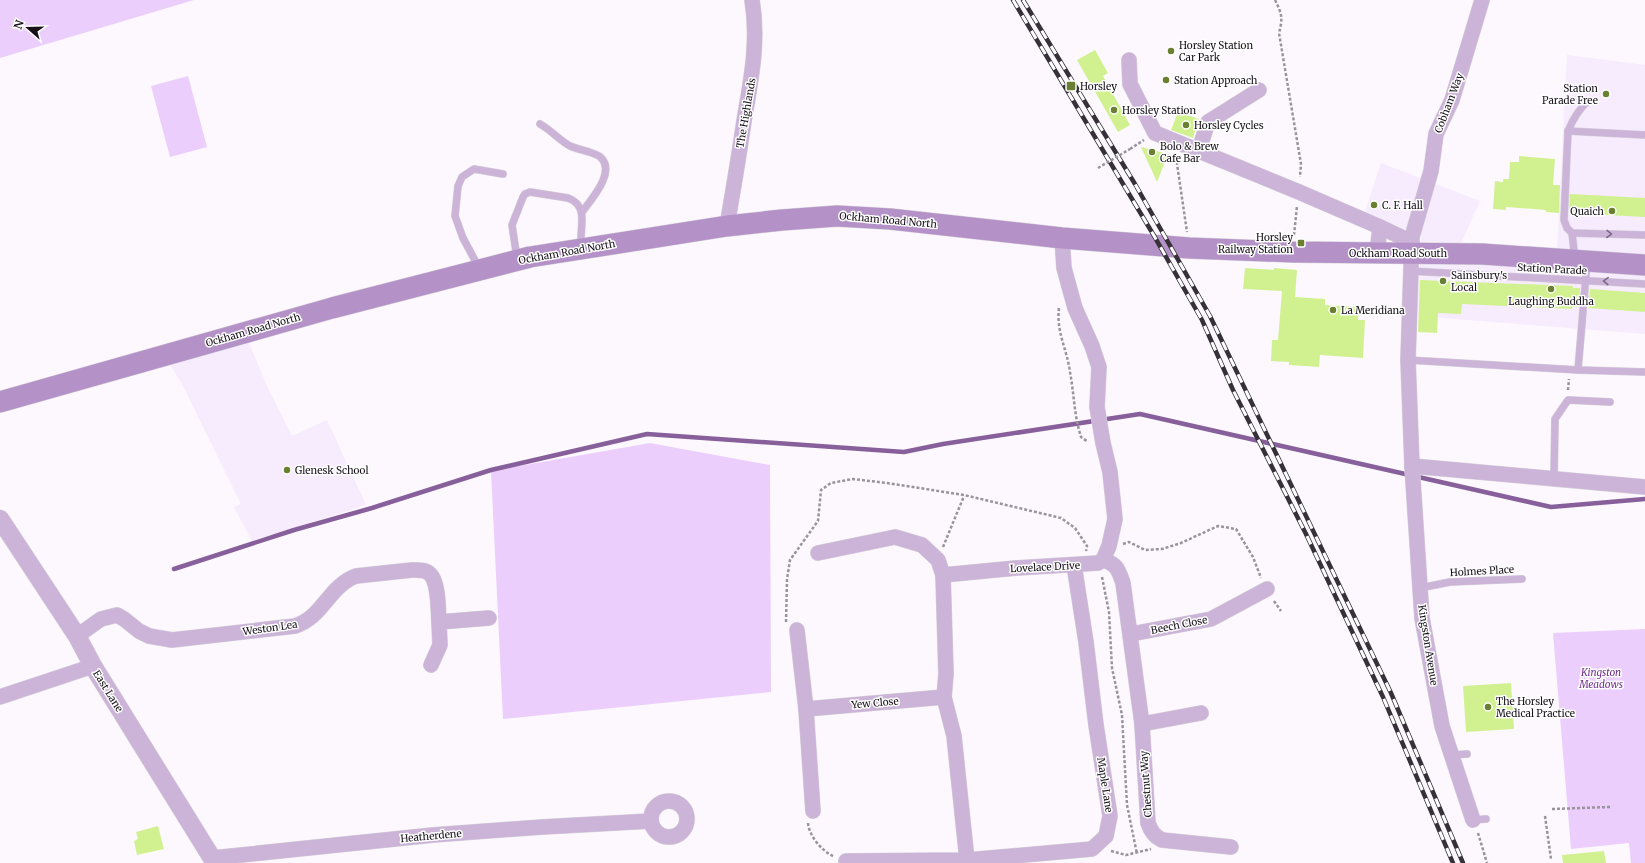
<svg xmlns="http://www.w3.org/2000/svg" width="1645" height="863" font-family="Merriweather,serif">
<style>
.built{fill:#f7ebfe}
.green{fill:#ebcefc}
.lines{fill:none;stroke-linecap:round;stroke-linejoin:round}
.stream{stroke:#87609b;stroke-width:4.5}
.building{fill:#d1f191}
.service-casing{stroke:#d7d3d9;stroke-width:8}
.minor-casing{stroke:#d7d3d9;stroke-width:16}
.tertiary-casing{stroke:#d7d3d9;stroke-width:19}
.secondary-casing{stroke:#d7d3d9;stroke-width:22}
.path{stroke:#99949b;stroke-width:2.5;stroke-dasharray:3 2;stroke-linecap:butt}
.service{stroke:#ccb4d9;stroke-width:7}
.minor{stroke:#ccb4d9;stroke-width:15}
.tertiary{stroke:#ccb4d9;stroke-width:18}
.secondary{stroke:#b492c8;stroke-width:21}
.rail-casing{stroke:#363039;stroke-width:4.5}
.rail{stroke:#fff;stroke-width:3;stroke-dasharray:9;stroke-linecap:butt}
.path-bridge{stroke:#99949b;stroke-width:2.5;stroke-dasharray:3 2;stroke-linecap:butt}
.oneway{stroke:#7a6a83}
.poi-dot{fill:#698032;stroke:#fff;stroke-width:1.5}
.labels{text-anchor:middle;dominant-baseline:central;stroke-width:3;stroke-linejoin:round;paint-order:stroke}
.poi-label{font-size:10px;fill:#161019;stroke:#fff;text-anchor:start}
.street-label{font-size:10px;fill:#161019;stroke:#fff}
.park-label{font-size:10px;font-style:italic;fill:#702f8e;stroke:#fff}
</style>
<rect width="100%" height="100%" fill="#fcf8fe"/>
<g class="built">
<path d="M1567 55 1645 65V334L1418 316 1421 236 1365 212 1381 163 1480 201 1461 243 1557 249Z"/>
<path d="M249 343 267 386 292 436 327 420 366 505 252 541 234 507 241 504 181 382 170 365Z"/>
</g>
<g class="green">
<path d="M0 0H194L0 58Z"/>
<path d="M188 76 207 147 170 157 151 86Z"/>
<path d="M650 443 770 465 771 692 503 719 491 471Z"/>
<path d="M1645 629V863H1631L1629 843 1571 849 1553 633Z"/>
</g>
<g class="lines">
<path class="stream" d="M174 569 294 530 372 508 491 470 647 434 904 452 943 444 1140 414 1551 507 1645 499"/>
</g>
<g class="building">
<path d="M1095 50 1108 73 1103 76 1130 125 1118 132 1077 60Z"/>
<path d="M1178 112 1199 119 1193 138 1171 130Z"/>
<path d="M1141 147 1168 154 1157 182Z"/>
<path d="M1519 156 1555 159 1553 185H1560L1559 213 1546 212V210L1506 207V210L1493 209 1495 181 1503 182V179H1509L1510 162H1519Z"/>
<path d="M1570 194 1645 198V217L1569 213Z"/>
<path d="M1245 268 1274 270V268L1297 270 1295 297 1325 299V305L1359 307 1358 320H1365L1363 358 1320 355 1319 367 1289 365V362L1271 361 1272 340H1278L1282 291 1243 289Z"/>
<path d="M1420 280 1573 286V288H1580L1578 307H1572V309L1462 304 1461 314 1438 313 1437 333 1418 332Z"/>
<path d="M1590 289 1645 293V312L1588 308Z"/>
<path d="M1511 683 1514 729 1466 732 1463 686Z"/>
<path d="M158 826 164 849 137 855 134 841 138 839 136 832Z"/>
<path d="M1604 851 1606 863H1563L1562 855Z"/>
</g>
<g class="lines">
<g class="service-casing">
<g id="service">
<path d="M540 124C551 130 559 140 570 146 579 150 590 151 599 156 618 170 591 200 582 212"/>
<path d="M1568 131 1645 135"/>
<path d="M1572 233 1645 235"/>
<path d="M517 258 512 225 523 197 525 194 530 192 568 198C590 206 579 229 581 247"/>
<path d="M1575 259 1572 233 1567 228 1564 220 1568 131C1573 119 1578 110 1588 101"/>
<path d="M479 268 463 238 455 216 458 186 462 177 474 169 503 174"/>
<path d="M1410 271 1645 284"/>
<path d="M1408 360 1578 370 1645 372"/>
<path d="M1578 370 1587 263"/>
<path d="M1554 479 1555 419 1568 400 1610 402"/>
<path d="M1420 588 1450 582 1522 579"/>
<path d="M1452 755 1467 754"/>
<path d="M1473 820 1486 819"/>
</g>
</g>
<g class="minor-casing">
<g id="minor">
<path d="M1129 60 1130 84 1155 133 1299 192 1380 227 1412 242"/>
<path d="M1199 150 1208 122 1259 90"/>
<path d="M727 226C733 191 739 156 744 121 751 80 759 41 752 0"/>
<path d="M1377 253 1380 227"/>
<path d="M1412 466 1645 487"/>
<path d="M818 553 895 537 922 545 938 560 943 575"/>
<path d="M1103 560C1117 564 1118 569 1123 583L1142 724 1148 823C1151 831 1154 836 1162 840L1231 847"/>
<path d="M797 630 806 709 813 811"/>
<path d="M1131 634 1211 619 1267 589"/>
<path d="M77 636 101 619 117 615 124 619 139 631 149 636 172 640 295 626C323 617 329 586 356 576L412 570C417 570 425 569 430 574 439 583 438 610 439 622L489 618"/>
<path d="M431 665 440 645 439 622"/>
<path d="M0 697 93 666"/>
<path d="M806 709 944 697"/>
<path d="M1142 724 1201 713"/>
<circle cx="669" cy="819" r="18"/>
<path d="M1473 820 1442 726 1422 618 1412 466 1408 360 1412 237 1431 171 1436 134 1452 100 1482 0"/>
<path d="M212 858 433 835 542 827 651 821"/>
<path d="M967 860 954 736 944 697 946 674 943 575 1016 568 1098 563 1103 560 1109 546 1115 519 1110 472 1103 443 1097 407 1099 367 1092 346 1075 308 1064 268 1062 238"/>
<path d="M846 861 967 860 1092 849 1106 836 1110 816 1096 725 1086 642 1074 565"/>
</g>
</g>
<g class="tertiary-casing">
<path id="tertiary" d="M0 519 77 636 93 666 215 863"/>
</g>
<g class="secondary-casing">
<path id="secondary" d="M0 402 332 308 530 257 727 226 782 220 837 216 890 219 1062 238 1189 248 1293 252 1482 254 1645 265"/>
</g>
<g class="path">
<path d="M1275 0C1282 14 1283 18 1279 33L1301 164 1300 177"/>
<path d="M1130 149 1144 140"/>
<path d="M1176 157 1187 232"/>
<path d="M1294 235 1297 206"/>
<path d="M1059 308C1056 332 1067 349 1070 372 1074 393 1074 415 1081 437L1088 442"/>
<path d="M1568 390 1569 379"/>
<path d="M1123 544 1129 542 1145 550 1162 549 1181 543 1218 526 1236 529 1253 557 1261 578"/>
<path d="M943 547 964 496"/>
<path d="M1102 577 1109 612 1112 668 1122 715 1127 805 1137 854"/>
<path d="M1274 601 1281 611"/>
<path d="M786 622 787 579 790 560 818 521 821 490 831 483 853 479 887 483 964 495 1061 518 1075 528 1087 546 1086 551"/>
<path d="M1552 809 1610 807"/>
<path d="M1545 816 1551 859"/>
<path d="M808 823C809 836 822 851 833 856"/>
<path d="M1478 833 1487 863"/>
<path d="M1111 851 1126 855 1151 849"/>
</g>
<use href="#service" class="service"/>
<use href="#minor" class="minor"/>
<use href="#tertiary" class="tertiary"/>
<use href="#secondary" class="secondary"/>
<g class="rail-casing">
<g id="rail">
<path d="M1013 0 1153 234 1202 320 1233 390 1306 534 1383 697 1453 863"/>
<path d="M1023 0 1135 184 1210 316 1391 693 1463 863"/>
</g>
</g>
<use href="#rail" class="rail"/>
<path class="path-bridge" d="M1098 168 1130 149"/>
</g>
<defs><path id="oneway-chevron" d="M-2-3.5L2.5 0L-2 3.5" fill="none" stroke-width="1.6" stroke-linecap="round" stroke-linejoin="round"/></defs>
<g class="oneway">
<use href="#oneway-chevron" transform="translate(1609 234) rotate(2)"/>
<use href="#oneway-chevron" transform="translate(1606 281) rotate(-177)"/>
</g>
<g class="poi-dot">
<circle cx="1171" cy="51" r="4"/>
<circle cx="1166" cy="80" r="4"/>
<rect x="1066" y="81" width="10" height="10" rx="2"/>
<circle cx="1606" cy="94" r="4"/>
<circle cx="1114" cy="110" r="4"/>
<circle cx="1186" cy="125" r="4"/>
<circle cx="1152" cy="152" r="4"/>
<circle cx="1374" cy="205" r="4"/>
<circle cx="1612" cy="211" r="4"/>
<rect x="1297" y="239" width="8" height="8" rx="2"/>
<circle cx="1443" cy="281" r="4"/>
<circle cx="1551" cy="289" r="4"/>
<circle cx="1333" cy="310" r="4"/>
<circle cx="287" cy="470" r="4"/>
<circle cx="1488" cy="707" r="4"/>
</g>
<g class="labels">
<g class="poi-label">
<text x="1179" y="45">Horsley Station<tspan x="1179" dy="12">Car Park</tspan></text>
<text x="1174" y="80">Station Approach</text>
<text x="1080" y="86">Horsley</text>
<text x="1598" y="88" text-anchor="end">Station<tspan x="1598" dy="12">Parade Free</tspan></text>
<text x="1122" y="110">Horsley Station</text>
<text x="1194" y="125">Horsley Cycles</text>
<text x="1160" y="146">Bolo &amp; Brew<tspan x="1160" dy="12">Cafe Bar</tspan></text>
<text x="1382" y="205">C. F. Hall</text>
<text x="1604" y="211" text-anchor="end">Quaich</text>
<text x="1293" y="237" text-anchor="end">Horsley<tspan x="1293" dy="12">Railway Station</tspan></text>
<text x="1451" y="275">Sainsbury's<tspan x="1451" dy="12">Local</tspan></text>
<text x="1551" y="301" text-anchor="middle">Laughing Buddha</text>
<text x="1341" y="310">La Meridiana</text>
<text x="295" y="470">Glenesk School</text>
<text x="1496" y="701">The Horsley<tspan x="1496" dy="12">Medical Practice</tspan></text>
</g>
<g class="street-label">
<text transform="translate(1449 103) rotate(-69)">Cobham Way</text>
<text transform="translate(746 113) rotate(-80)">The Highlands</text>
<text transform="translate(888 220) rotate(5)">Ockham Road North</text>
<text transform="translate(567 252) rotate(-10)">Ockham Road North</text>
<text x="1398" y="253">Ockham Road South</text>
<text transform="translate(1552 269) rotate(3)">Station Parade</text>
<text transform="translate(253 330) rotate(-16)">Ockham Road North</text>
<text transform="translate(1045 567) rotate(-3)">Lovelace Drive</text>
<text transform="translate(1482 571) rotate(-3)">Holmes Place</text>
<text transform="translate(1179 625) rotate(-11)">Beech Close</text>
<text transform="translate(270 628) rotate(-8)">Weston Lea</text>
<text transform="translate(1428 645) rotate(81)">Kingston Avenue</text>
<text transform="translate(108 691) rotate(58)">East Lane</text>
<text transform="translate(875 703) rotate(-5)">Yew Close</text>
<text transform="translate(1146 784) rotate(-94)">Chestnut Way</text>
<text transform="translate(1105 785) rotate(81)">Maple Lane</text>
<text transform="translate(431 836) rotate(-5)">Heatherdene</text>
</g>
<g class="park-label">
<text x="1601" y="672">Kingston<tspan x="1601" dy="12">Meadows</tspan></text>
</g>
</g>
<g transform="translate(28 28) rotate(290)" stroke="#ffffff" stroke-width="3" paint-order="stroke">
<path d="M0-3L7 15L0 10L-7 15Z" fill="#161019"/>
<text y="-6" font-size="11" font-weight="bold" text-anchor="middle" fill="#161019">N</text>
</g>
</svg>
